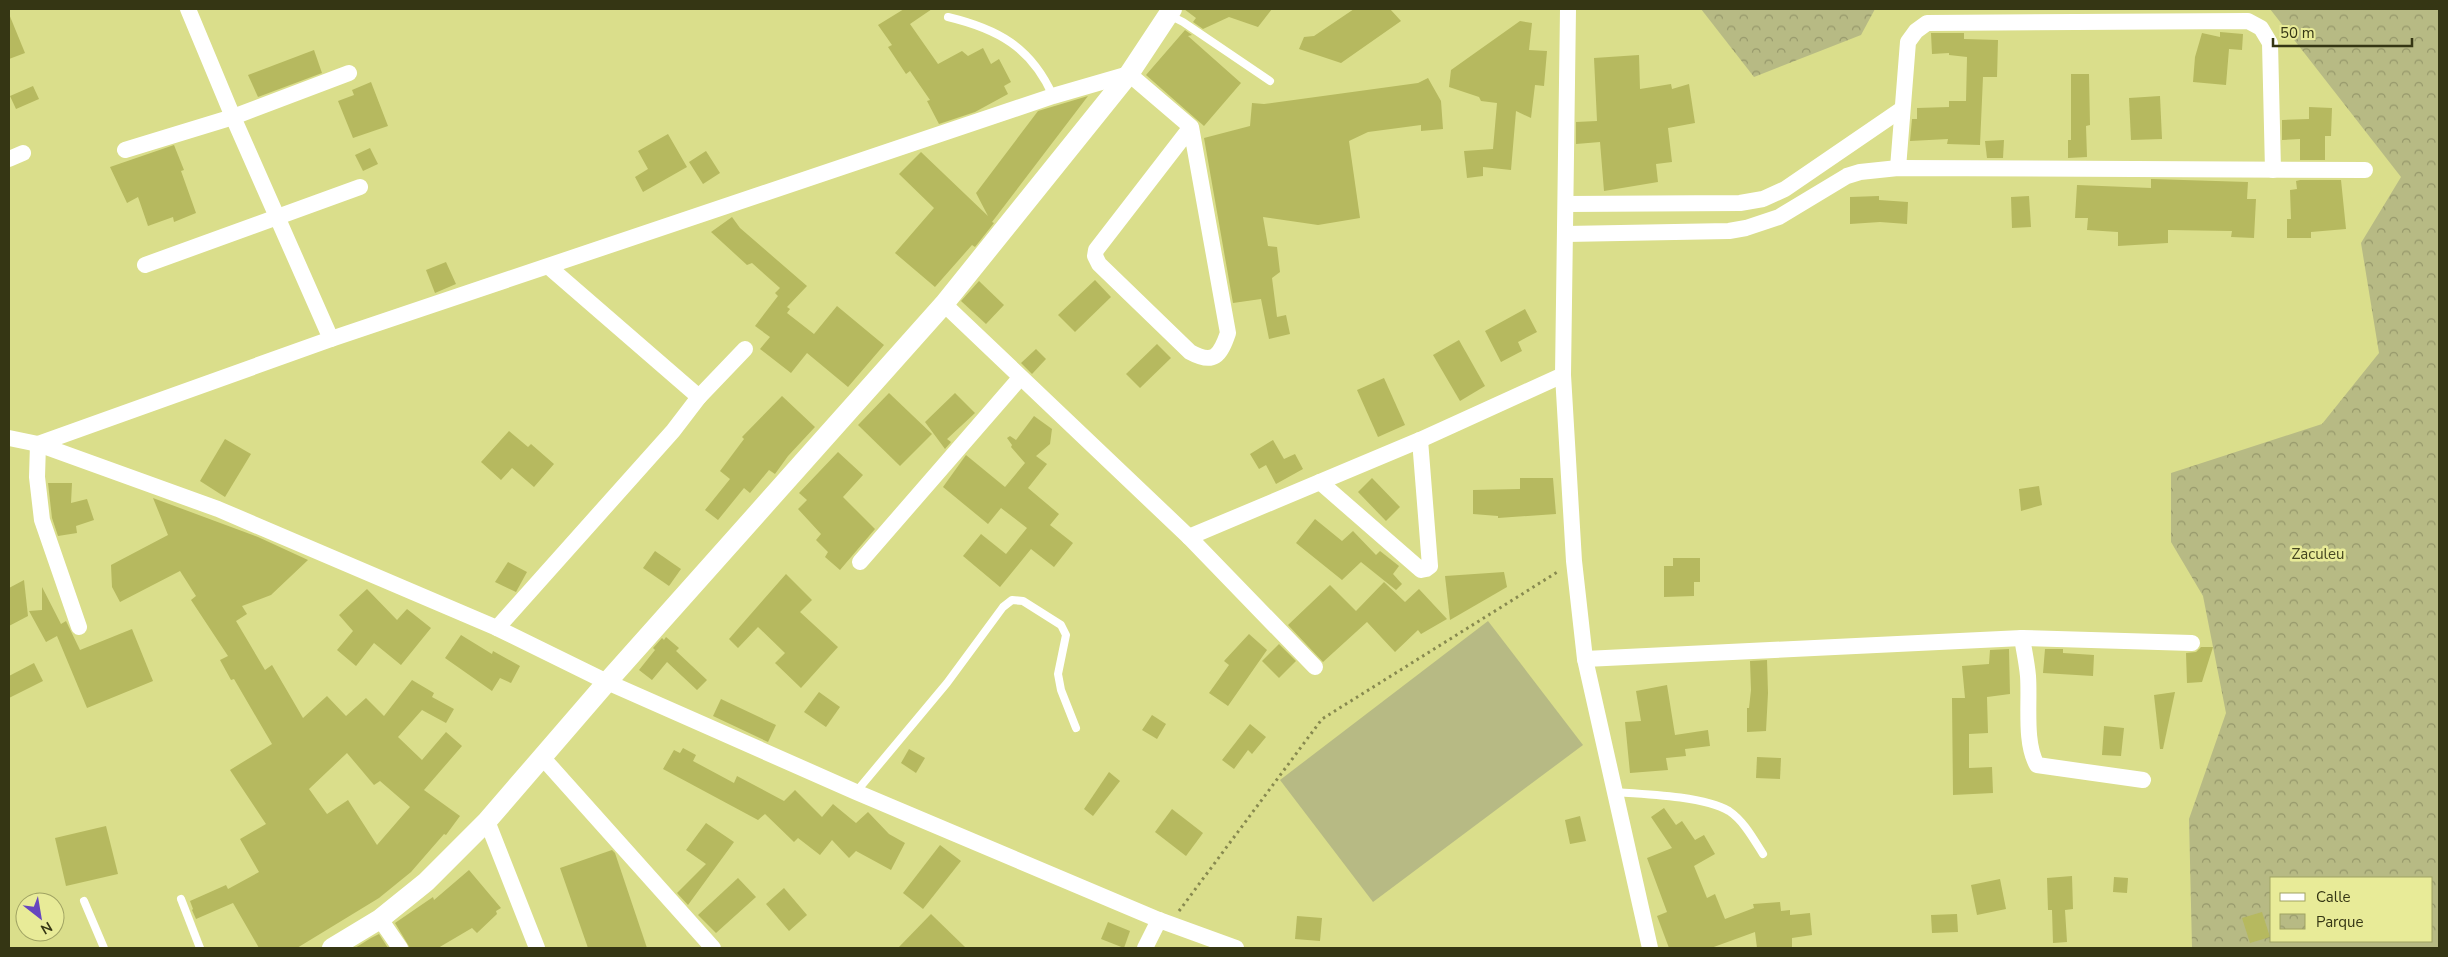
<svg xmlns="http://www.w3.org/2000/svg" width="2448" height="957" font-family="'Nunito Sans',sans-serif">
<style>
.grass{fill:#b7ba84}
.park{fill:url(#park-crowns);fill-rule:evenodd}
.building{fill:#b6b95f;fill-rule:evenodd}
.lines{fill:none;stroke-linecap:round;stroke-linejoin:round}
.path{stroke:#87894f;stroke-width:3;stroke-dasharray:2.5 4;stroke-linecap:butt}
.service{stroke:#fff;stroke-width:8}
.minor{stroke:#fff;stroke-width:16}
.tertiary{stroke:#fff;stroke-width:20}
.labels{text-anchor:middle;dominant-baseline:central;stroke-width:5;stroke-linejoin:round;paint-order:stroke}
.park-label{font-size:15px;fill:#454620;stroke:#e8eb98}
</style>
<defs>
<pattern id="park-crowns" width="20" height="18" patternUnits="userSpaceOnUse" patternTransform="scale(1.25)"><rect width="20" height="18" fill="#b7ba84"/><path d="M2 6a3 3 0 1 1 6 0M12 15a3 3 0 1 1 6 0" fill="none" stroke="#96986b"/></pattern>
</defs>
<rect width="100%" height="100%" fill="#dade8b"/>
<path class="grass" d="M1488 621 1583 745 1373 902 1280 780Z"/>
<g class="park">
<path d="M1701 9H1875L1861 35 1754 77Z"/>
<path d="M2270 9H2439V948H2192L2189 819 2226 713 2203 596 2171 542V473L2322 424 2379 353 2361 243 2401 177ZM2272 878H2432V941H2272Z"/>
</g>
<g class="building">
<path d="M904 9H932L910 24 938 64 962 51 968 56 983 48 991 64 999 59 1011 82 1004 86 1008 94 975 112 939 124 927 101 930 100 910 71 906 74 888 47 892 45 878 25Z"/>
<path d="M1184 9H1272L1258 27 1229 17 1203 29 1193 22 1196 18Z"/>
<path d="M1354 9H1390L1401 21 1341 63 1299 49 1304 37 1314 36Z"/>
<path d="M9 14 25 53 9 59Z"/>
<path d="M1520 21 1532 23 1529 50 1547 51 1544 86 1535 85 1531 118 1516 111 1511 170 1483 167V176L1467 178 1464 151 1493 149 1497 103 1481 101 1479 97 1449 87 1451 70Z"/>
<path d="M1185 30 1192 35 1188 36 1241 83 1204 126 1146 75Z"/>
<path d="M2220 32 2243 34 2242 50 2229 49 2226 85 2193 82 2195 57 2202 33 2220 37Z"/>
<path d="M1931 33H1964V39L1998 40 1997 77H1983L1980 145 1947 144 1948 139 1910 141 1912 119H1917V108L1949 107V101H1966L1967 57 1949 55V53L1932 54Z"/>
<path d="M314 50 322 73 258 97 248 75Z"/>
<path d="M1639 55 1640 89 1671 84 1672 89 1689 84 1695 123 1668 128 1672 162 1656 164 1658 182 1604 191 1600 142 1576 144V122L1597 121 1594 58Z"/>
<path d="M2071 74H2089L2090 125 2086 126 2087 157 2068 158V140H2071Z"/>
<path d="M1428 78 1441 101 1443 129 1421 131V125L1368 132 1349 141 1360 218 1318 225 1263 217 1268 246 1277 247 1280 272 1272 278 1277 317 1286 315 1290 334 1269 339 1261 299 1233 303 1204 138 1250 126 1252 103 1264 104 1418 83Z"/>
<path d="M371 82 388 126 353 138 338 101 354 95 352 90Z"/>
<path d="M33 86 39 99 16 109 10 96Z"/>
<path d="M1088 96 992 222 994 223 975 247 972 245 935 287 895 253 934 208 899 174 921 152 988 216 976 193 1038 111Z"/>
<path d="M2160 96 2162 139 2131 140 2129 98Z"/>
<path d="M2309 107 2332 108 2331 136H2325V160H2300V139L2282 140V120L2309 119Z"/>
<path d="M668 134 687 167 643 192 635 177 648 169 638 151Z"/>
<path d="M2004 140 2003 158H1987L1985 141Z"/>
<path d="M174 145 184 170 181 171 196 213 174 222 173 217 148 226 138 197 127 203 110 167Z"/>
<path d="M370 148 378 164 363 171 355 155Z"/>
<path d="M706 151 720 173 703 184 689 162Z"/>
<path d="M2151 179 2248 182 2247 199H2256L2254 238 2231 237 2232 231 2168 230V243L2118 246V232L2087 230 2088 218H2075L2077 185 2151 188Z"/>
<path d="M2300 180H2341L2346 229 2311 232V238H2287V219H2291L2290 190 2297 189 2296 181Z"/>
<path d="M1879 196V200L1908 202 1907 224 1880 222 1850 224V197Z"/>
<path d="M2029 196 2031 227 2012 228 2011 197Z"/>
<path d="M732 217 740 228 807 286 787 307 790 309 787 313 814 334 837 306 884 345 848 387 807 353 791 373 760 349 770 337 755 326 778 296 775 293 780 288 752 263 747 265 711 232Z"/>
<path d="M446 262 456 284 435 293 426 270Z"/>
<path d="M1095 280 1111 297 1075 332 1058 315Z"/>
<path d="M979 281 1004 305 986 324 961 301Z"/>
<path d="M1525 309 1537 332 1518 342 1522 351 1501 362 1485 331Z"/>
<path d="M1459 340 1485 386 1460 401 1433 355Z"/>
<path d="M1157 344 1171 358 1140 388 1126 374Z"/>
<path d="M1036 349 1046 359 1032 374 1021 363Z"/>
<path d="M1384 378 1405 425 1378 437 1357 390Z"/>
<path d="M889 393 932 434 900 466 858 425Z"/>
<path d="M955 393 975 413 947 439 951 442 945 449 925 422Z"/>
<path d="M782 396 815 427 788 456 775 474 769 470 750 493 744 488 718 520 705 510 730 479 720 471 744 439 742 437Z"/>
<path d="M1034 416 1052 429 1050 444 1036 456 1047 464 1028 488 1059 514 1050 525 1073 543 1054 567 1031 549 1000 587 963 556 981 534 1006 554 1027 528 1001 508 988 524 943 487 966 455 1005 487 1025 463 1011 447 1012 445 1007 438 1010 436 1016 440Z"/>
<path d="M509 431 528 447 531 444 554 464 534 487 512 468 501 480 481 462Z"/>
<path d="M225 439 251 454 225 497 200 481Z"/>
<path d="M1273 440 1284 459 1295 454 1303 469 1276 484 1266 465 1259 469 1250 454Z"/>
<path d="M838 452 863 475 843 497 875 529 840 570 825 557 828 552 816 540 821 534 798 509 807 500 799 493Z"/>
<path d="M1372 478 1400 507 1386 521 1358 492Z"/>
<path d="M1520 478H1553L1556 514 1498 518V516L1473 514V490L1520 489Z"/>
<path d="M48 483H72L71 503 87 499 94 520 76 526 77 533 58 536 52 518Z"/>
<path d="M2039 486 2042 505 2021 511 2019 489Z"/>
<path d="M153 498 258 537 308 560 271 595 242 606 247 614 236 621 265 670 272 665 303 718 327 696 346 716 366 698 384 716 412 680 434 693 432 697 454 709 446 723 422 710 398 737 422 760 446 732 462 746 424 790 460 816 446 835 444 834 411 872 379 898 297 948H259L233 903 196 919 192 910 193 909 190 901 226 885 228 889 259 872 240 839 266 824 230 770 272 744 234 679 231 680 220 660 228 656 191 600 196 596 180 571 120 602 112 587 111 565 168 535ZM347 753 374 785 380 781 410 807 377 845 348 800 327 814 309 789Z"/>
<path d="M1315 519 1342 541 1353 531 1376 555 1380 551 1399 566 1393 574 1402 584 1396 590 1361 562 1342 580 1296 543Z"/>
<path d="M655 551 681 569 669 586 643 568Z"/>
<path d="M1673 558H1700V582H1694V596L1664 597V566H1673Z"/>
<path d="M508 562 527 572 516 592 495 582Z"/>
<path d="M1504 572 1507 587 1450 620 1445 576Z"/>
<path d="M786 574 812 600 800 612 838 647 801 688 775 663 785 653 758 627 738 648 729 639Z"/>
<path d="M24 580 28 616 9 626V588Z"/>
<path d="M1384 582 1405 602 1419 589 1447 619 1421 634 1418 630 1395 652 1367 622 1323 662 1288 625 1330 585 1356 611Z"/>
<path d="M42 587 61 624 66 621 80 650 132 629 153 681 87 708 57 636 46 642 29 611 42 610Z"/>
<path d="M367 589 397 620 407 609 431 628 401 665 374 643 356 666 337 650 353 631 339 615Z"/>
<path d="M1249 634 1267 650 1228 706 1209 693 1229 665 1224 661Z"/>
<path d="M461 635 492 654 493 651 520 666 511 683 500 678 492 691 445 658Z"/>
<path d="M666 637 679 648 676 651 707 680 697 690 667 662 652 680 639 670 655 650 653 648 662 638 664 640Z"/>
<path d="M1279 644 1296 661 1279 678 1262 661Z"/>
<path d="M2201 647H2213L2202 682 2187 683 2186 653 2196 652Z"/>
<path d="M2009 649 2010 694 1987 697 1988 733 1969 734V768L1992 767 1993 793 1953 795 1952 698H1965L1962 666 1989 664 1990 650Z"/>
<path d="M2045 649H2063V653L2094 655 2093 676 2043 673Z"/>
<path d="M1767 660 1768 693 1766 731 1747 732V708H1749L1751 690 1750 661Z"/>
<path d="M34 663 43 681 9 698V676Z"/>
<path d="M1667 685 1675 735 1708 730 1710 746 1685 749 1686 756 1666 758 1668 770 1630 773 1625 722 1641 721 1636 691Z"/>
<path d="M819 692 840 707 826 727 804 712Z"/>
<path d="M2175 692 2163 749H2160L2154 695Z"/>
<path d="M721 699 776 725 768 742 713 716Z"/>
<path d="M1152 715 1166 724 1157 739 1142 730Z"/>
<path d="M1250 724 1266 737 1252 754 1248 750 1234 769 1222 760Z"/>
<path d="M2104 726 2124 728 2121 756 2102 755Z"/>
<path d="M683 748 696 755 693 761 734 783 737 776 784 801 795 790 822 817 833 804 856 823 868 812 889 834 905 843 891 870 856 851 849 858 832 840 820 855 798 838 794 842 765 814 758 820 663 769 674 750 680 753Z"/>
<path d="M909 749 925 758 916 773 901 763Z"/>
<path d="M1757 757 1781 758 1780 779 1756 778Z"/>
<path d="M1109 772 1120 781 1093 816 1084 809Z"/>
<path d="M1664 808 1676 825 1682 821 1695 840 1704 835 1715 854 1694 866 1707 898 1715 894 1725 919 1754 908 1753 904 1780 902 1781 911 1790 910V915L1810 913 1812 935 1792 938V948H1757L1755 932 1711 948H1669L1657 916 1667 912 1647 858 1672 848 1651 817Z"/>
<path d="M1172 809 1203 833 1186 856 1155 832Z"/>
<path d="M1580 816 1586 841 1570 844 1565 820Z"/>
<path d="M706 823 734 842 688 905 677 893 706 864 686 850Z"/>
<path d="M106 826 118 874 66 886 55 838Z"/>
<path d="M940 845 961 861 923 909 903 893Z"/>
<path d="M612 850 615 853 647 948H588L560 868Z"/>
<path d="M469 870 501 908 496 911 497 914 477 933 472 928 438 948H410L395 923 433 897 434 900Z"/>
<path d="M2072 876 2073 909 2065 910 2067 942 2053 943 2052 910H2048L2047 878Z"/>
<path d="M2114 877 2128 878 2127 893 2113 892Z"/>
<path d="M738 878 756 897 716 933 698 915Z"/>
<path d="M2000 879 2006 909 1977 915 1971 885Z"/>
<path d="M784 888 807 915 789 931 766 904Z"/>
<path d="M2262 912 2270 937 2250 943 2242 918Z"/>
<path d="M931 914 966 948H898Z"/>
<path d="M1957 914 1958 932 1932 933 1931 915Z"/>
<path d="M1297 916 1322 918 1320 941 1295 939Z"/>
<path d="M1108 922 1130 931 1124 948 1101 939Z"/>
<path d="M379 934 388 948H355L371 938Z"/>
</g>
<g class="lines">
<path class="path" d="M1179 911 1322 719 1559 571"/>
<g class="service">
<path d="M1169 15 1183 22 1270 81"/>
<path d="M948 17C998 29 1031 47 1053 96"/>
<path d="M856 792 947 683 1003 607 1012 600 1023 601 1061 625 1066 635 1058 674 1061 690 1076 728"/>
<path d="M1614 792C1644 794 1704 796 1729 811 1744 821 1754 840 1763 854"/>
<path d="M181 899 200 948"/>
<path d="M84 901 104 948"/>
</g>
<g class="minor">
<path d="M188 9 233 117 331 339"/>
<path d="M1568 9 1563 375 1574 561 1585 659 1650 948"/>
<path d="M125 150 233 117 349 73"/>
<path d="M9 159 23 153"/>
<path d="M1898 168 1908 42 1916 31 1927 23 2248 21 2261 28 2270 43 2273 170"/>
<path d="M1566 204 1740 203 1763 199 1785 189 1902 109"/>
<path d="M1566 234 1729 231 1746 228 1779 217 1847 176 1860 172 1898 168 2365 170"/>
<path d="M145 265 360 187"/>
<path d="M549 267 699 397"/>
<path d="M944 304 1189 537 1315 667"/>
<path d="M9 438 38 444 218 509 497 628 607 682 856 792 1159 920 1236 948"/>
<path d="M1320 482 1421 570 1426 569 1430 566 1420 440"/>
<path d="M1189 537 1420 440 1563 375"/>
<path d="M860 562 1020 378"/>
<path d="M79 627 42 520 37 477 38 444 331 339 1053 96 1129 74 1191 127 1228 333C1220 356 1214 365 1190 352L1099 264 1095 256 1096 250 1191 127"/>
<path d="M497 628 673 431 699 397 745 349"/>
<path d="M2022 638C2024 650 2027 664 2028 676 2030 703 2024 742 2037 765L2143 780"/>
<path d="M1585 659 2022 638 2192 643"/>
<path d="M542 757 713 948"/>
<path d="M487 821 537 948"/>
<path d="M380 919 400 948"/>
<path d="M1145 948 1159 920"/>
</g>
<path class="tertiary" d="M332 948 380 919 426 882 487 821 607 682 944 304 1129 74 1172 9"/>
</g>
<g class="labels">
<g class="park-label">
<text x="2318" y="554">Zaculeu</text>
</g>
</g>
<rect width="2448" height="957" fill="none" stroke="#353614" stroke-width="20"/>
<rect x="2270" y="877" width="162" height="65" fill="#e8eb98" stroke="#a0a363"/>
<rect x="2280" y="893" width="25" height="8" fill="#ffffff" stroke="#a0a363"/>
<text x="2316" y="902" font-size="15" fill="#353614">Calle</text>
<rect x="2280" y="914" width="25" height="15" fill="url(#park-crowns)" stroke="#a0a363"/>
<text x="2316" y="927" font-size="15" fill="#353614">Parque</text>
<g transform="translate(40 917) rotate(149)"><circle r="24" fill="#e8eb98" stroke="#a0a363"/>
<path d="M0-4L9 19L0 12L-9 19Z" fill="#6646bf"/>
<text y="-8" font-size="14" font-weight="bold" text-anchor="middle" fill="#353614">N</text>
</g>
<path d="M2273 38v8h139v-8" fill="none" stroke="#353614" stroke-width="2.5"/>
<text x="2280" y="38" font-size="15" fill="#353614" stroke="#e8eb98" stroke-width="4" paint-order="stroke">50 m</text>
</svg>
